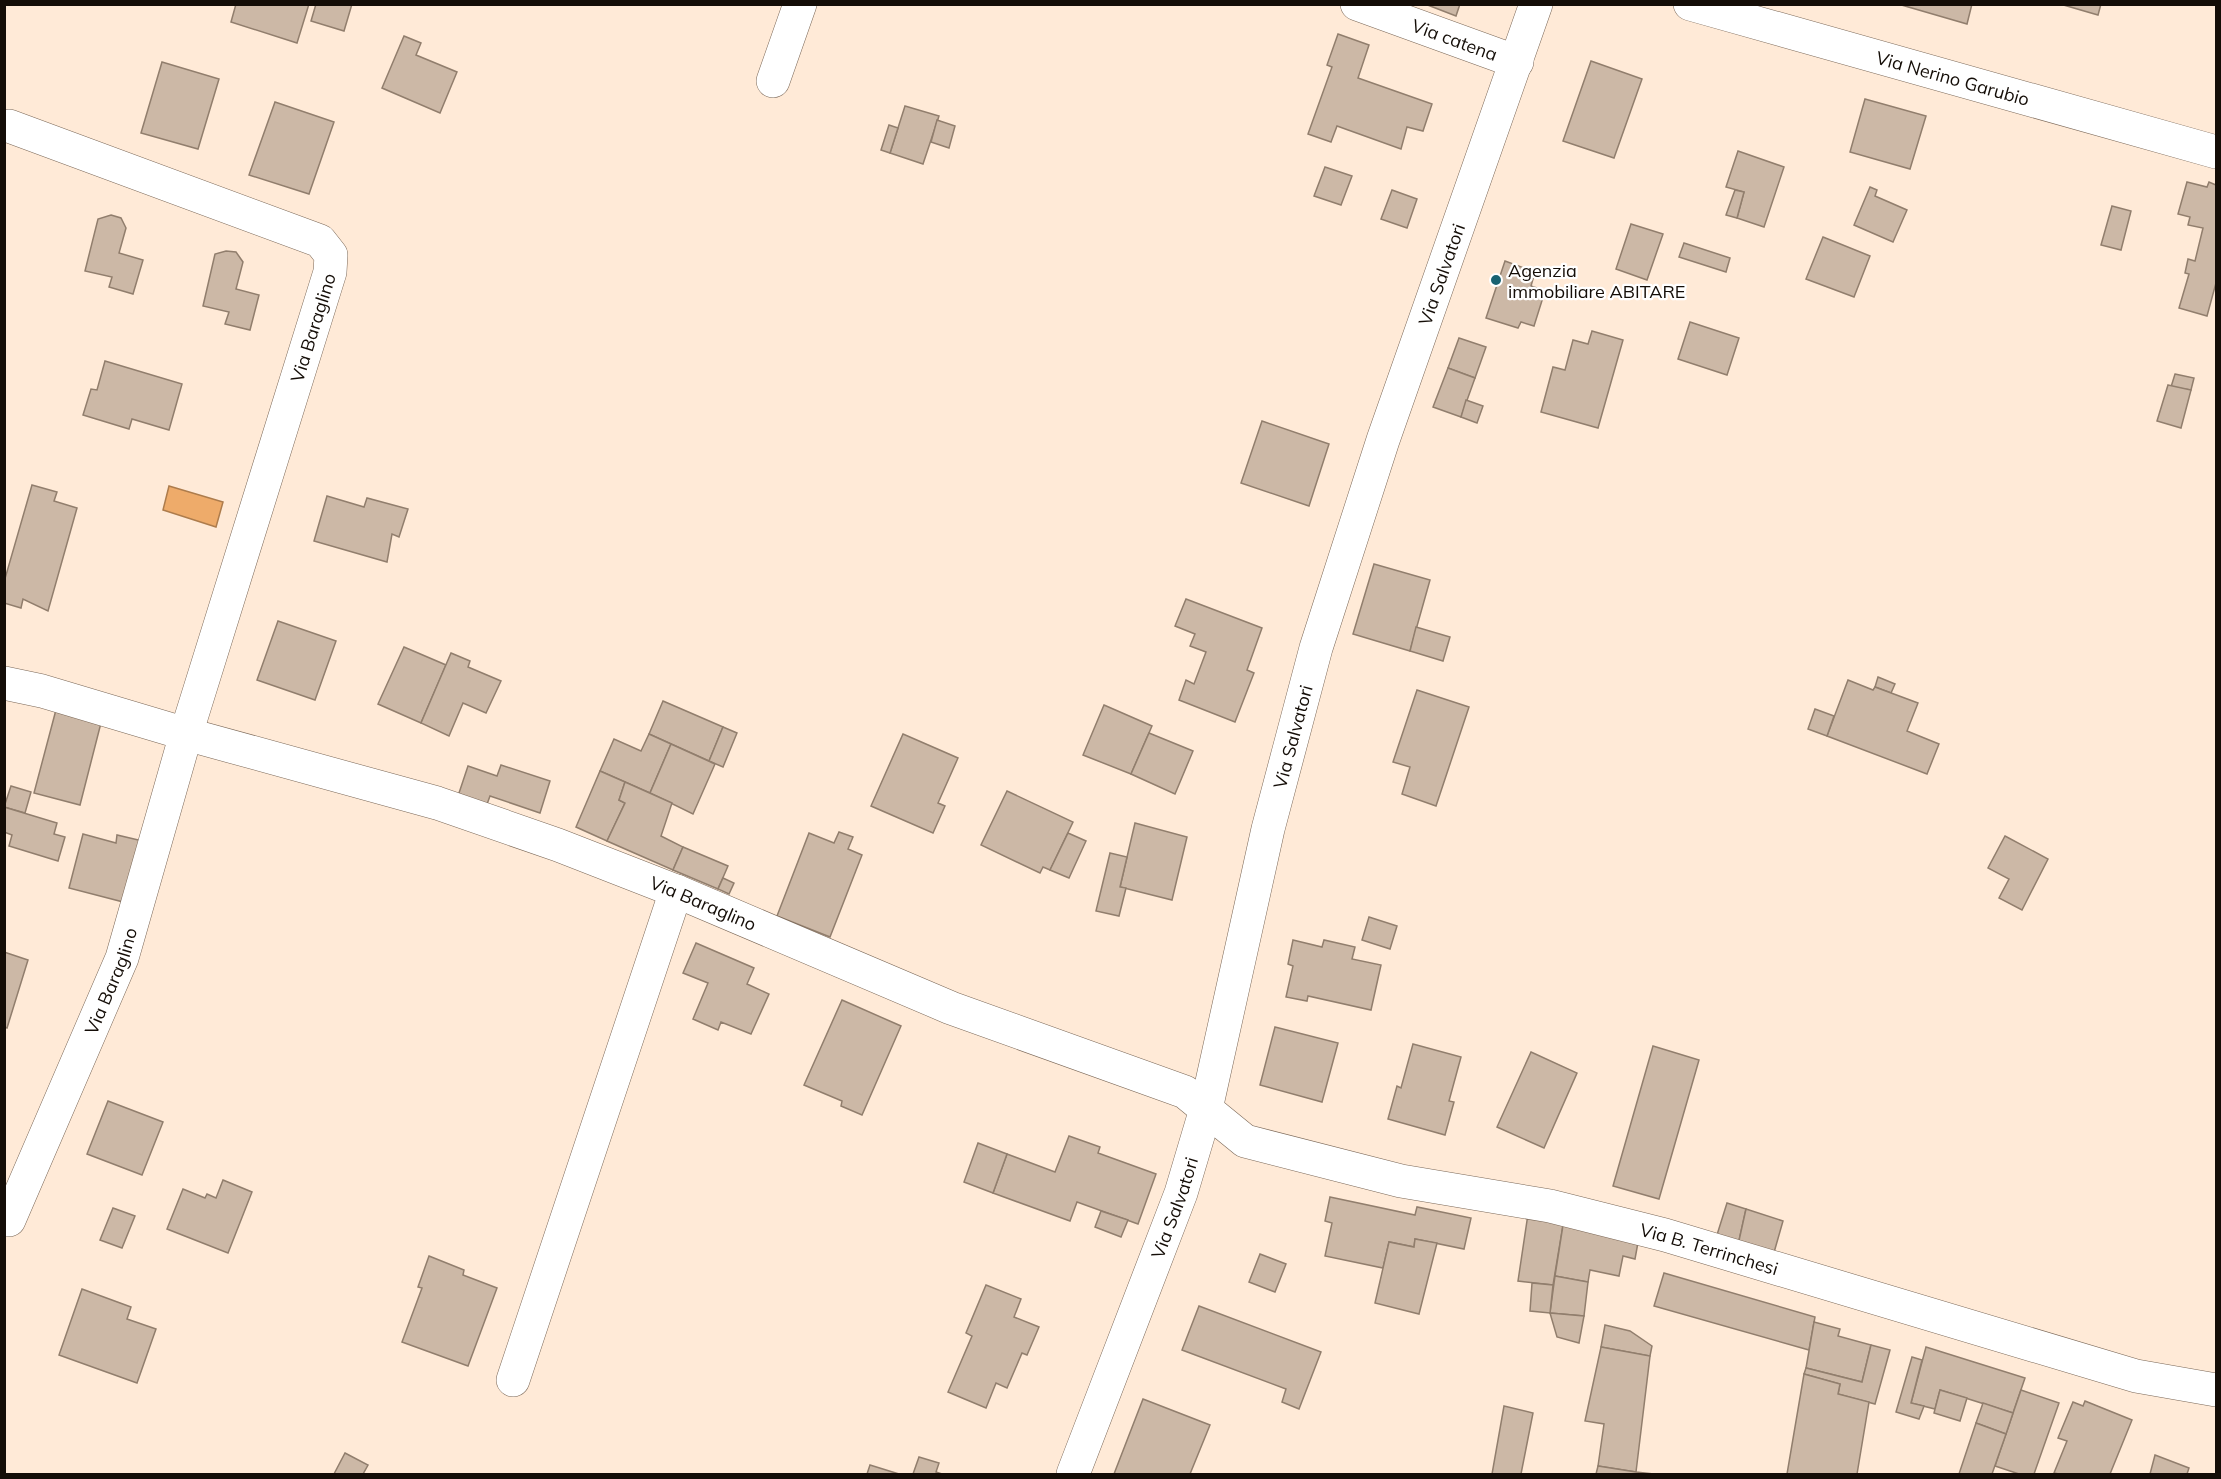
<svg xmlns="http://www.w3.org/2000/svg" width="2221" height="1479" font-family="Mulish,sans-serif">
<style>
.water{fill:#eeab6a;stroke:#ad7c4c;stroke-width:1.5}
.building{fill:#ccb8a6;stroke:#917e6d;stroke-width:1.5}
.lines{fill:none;stroke-linecap:round;stroke-linejoin:round}
.minor-casing{stroke:#7b6858;stroke-width:34}
.minor{stroke:#fff;stroke-width:33}
.poi-dot{fill:#196271;stroke:#fff;stroke-width:2}
.labels{text-anchor:middle;dominant-baseline:central;stroke-width:4.5;stroke-linejoin:round;paint-order:stroke}
.street-label{font-size:18px;fill:#140d07;stroke:#fff}
.poi-label{font-size:18px;fill:#140d07;stroke:#fff;text-anchor:start}
</style>
<rect width="100%" height="100%" fill="#ffead7"/>
<path class="water" d="M169 486 223 502 216 527 163 510Z"/>
<g class="building">
<path d="M236 4H309L297 43 231 22Z"/>
<path d="M316 4H352L344 31 311 21Z"/>
<path d="M1425 4H1460L1456 16Z"/>
<path d="M1898 4H1972L1967 24Z"/>
<path d="M2060 4H2101L2098 15Z"/>
<path d="M1338 34 1369 45 1358 78 1432 104 1423 131 1407 127 1401 149 1337 126 1331 142 1308 134 1332 67 1327 65Z"/>
<path d="M404 36 421 43 416 55 457 72 440 113 382 88Z"/>
<path d="M1591 61 1642 79 1614 158 1563 141Z"/>
<path d="M162 62 219 79 198 149 141 133Z"/>
<path d="M1865 99 1926 116 1910 169 1850 152Z"/>
<path d="M275 102 334 122 309 194 249 175Z"/>
<path d="M905 106 939 116 923 164 890 153Z"/>
<path d="M937 120 955 126 949 148 931 142Z"/>
<path d="M889 125 898 128 890 153 881 150Z"/>
<path d="M1738 151 1784 167 1764 227 1737 218 1744 192 1726 187Z"/>
<path d="M1325 167 1352 176 1341 205 1314 196Z"/>
<path d="M2187 182 2207 187 2209 182 2216 185V283L2207 316 2179 308 2189 274 2185 273 2188 259 2195 261 2203 228 2188 225 2190 217 2178 214Z"/>
<path d="M1870 187 1877 190 1875 196 1907 210 1893 242 1854 225Z"/>
<path d="M1392 190 1417 199 1407 228 1381 219Z"/>
<path d="M1735 190 1744 192 1737 218 1726 215Z"/>
<path d="M2112 206 2131 211 2121 250 2101 245Z"/>
<path d="M111 215 121 218 126 228 119 253 143 260 133 294 109 287 112 277 85 271 98 219Z"/>
<path d="M1631 224 1663 234 1647 280 1616 269Z"/>
<path d="M1823 237 1870 256 1854 297 1806 279Z"/>
<path d="M1684 243 1730 258 1726 272 1679 257Z"/>
<path d="M226 251 236 252 243 262 236 289 259 295 250 330 225 324 229 312 203 306 215 254Z"/>
<path d="M1505 261 1535 272 1531 286 1545 291 1534 326 1521 322 1518 328 1486 318Z"/>
<path d="M1690 322 1739 338 1727 375 1678 359Z"/>
<path d="M1592 331 1623 340 1598 428 1541 412 1553 367 1565 370 1573 340 1588 344Z"/>
<path d="M1459 338 1486 347 1475 378 1448 368Z"/>
<path d="M105 361 182 384 169 430 132 419 129 429 83 415 91 389 97 390Z"/>
<path d="M1448 368 1475 378 1461 417 1433 407Z"/>
<path d="M2175 374 2194 378 2191 390 2171 387Z"/>
<path d="M2168 385 2191 390 2181 428 2157 421Z"/>
<path d="M1466 400 1483 406 1477 423 1461 417Z"/>
<path d="M1262 421 1329 444 1309 506 1241 483Z"/>
<path d="M32 485 57 492 54 501 77 508 48 611 23 599 21 608 4 603V582Z"/>
<path d="M327 496 364 507 367 498 408 509 399 537 392 534 387 562 314 541Z"/>
<path d="M1374 564 1430 580 1410 651 1353 634Z"/>
<path d="M1186 599 1262 628 1247 670 1254 673 1235 722 1179 700 1186 680 1194 684 1206 652 1190 646 1195 634 1175 626Z"/>
<path d="M278 621 336 641 315 700 257 680Z"/>
<path d="M1416 627 1450 637 1443 661 1410 651Z"/>
<path d="M404 647 446 665 421 723 378 704Z"/>
<path d="M451 653 470 661 468 667 501 681 486 713 463 703 449 736 421 723Z"/>
<path d="M1878 677 1895 684 1891 693 1875 687Z"/>
<path d="M1848 680 1873 690 1875 687 1918 703 1907 731 1939 744 1927 774 1827 736Z"/>
<path d="M1417 690 1469 707 1436 806 1402 794 1410 767 1393 762Z"/>
<path d="M663 701 723 727 709 761 649 734Z"/>
<path d="M1104 705 1152 726 1131 774 1083 755Z"/>
<path d="M57 706 102 719 80 805 34 793Z"/>
<path d="M1815 709 1834 716 1827 736 1808 729Z"/>
<path d="M723 727 737 733 723 767 709 761Z"/>
<path d="M1149 733 1193 751 1175 794 1131 774Z"/>
<path d="M649 734 671 744 650 793 600 771 614 739 641 751Z"/>
<path d="M903 734 958 758 938 803 945 806 933 833 871 806Z"/>
<path d="M671 744 715 764 693 814 650 793Z"/>
<path d="M501 765 550 781 540 813 490 796 486 807 458 796 468 766 497 776Z"/>
<path d="M600 771 625 782 619 800 625 803 607 841 576 827Z"/>
<path d="M625 782 672 803 661 836 683 847 673 870 607 841 625 803 619 800Z"/>
<path d="M11 786 31 792 25 813 4 807Z"/>
<path d="M1007 791 1073 822 1050 870 1043 867 1040 873 981 845Z"/>
<path d="M4 807 57 823 54 834 65 837 58 861 9 846 12 835 4 832Z"/>
<path d="M1135 823 1187 837 1172 900 1120 887Z"/>
<path d="M839 832 853 837 848 849 862 855 830 937 777 916 809 833 834 843Z"/>
<path d="M1068 833 1086 841 1069 878 1050 870Z"/>
<path d="M83 834 116 843 117 835 147 842 131 904 69 888Z"/>
<path d="M2005 836 2048 859 2022 910 1999 898 2009 879 1988 868Z"/>
<path d="M683 847 728 866 718 889 673 870Z"/>
<path d="M1110 853 1127 857 1120 887 1126 888 1119 916 1096 911Z"/>
<path d="M723 878 734 883 729 894 718 889Z"/>
<path d="M1369 917 1397 926 1390 949 1362 940Z"/>
<path d="M1293 940 1322 947 1324 940 1355 947 1352 959 1381 965 1371 1010 1308 996 1307 1001 1286 997 1293 966 1288 964Z"/>
<path d="M696 943 754 968 747 984 769 994 751 1034 721 1022 718 1030 693 1019 708 983 683 973Z"/>
<path d="M4 952 28 960 7 1028 4 1027Z"/>
<path d="M842 1000 901 1026 862 1115 841 1106 842 1101 804 1085Z"/>
<path d="M1275 1027 1338 1043 1322 1102 1260 1085Z"/>
<path d="M1413 1044 1461 1057 1449 1101 1454 1102 1445 1135 1388 1119 1397 1086 1401 1088Z"/>
<path d="M1653 1046 1699 1060 1659 1199 1613 1186Z"/>
<path d="M1531 1052 1577 1073 1544 1148 1497 1127Z"/>
<path d="M108 1101 163 1122 142 1175 87 1154Z"/>
<path d="M1069 1136 1100 1147 1098 1153 1156 1174 1138 1224 1077 1202 1070 1221 993 1193 1007 1154 1055 1172Z"/>
<path d="M978 1143 1007 1154 993 1193 964 1182Z"/>
<path d="M223 1180 252 1192 228 1253 167 1229 183 1189 205 1198 207 1194 216 1198Z"/>
<path d="M1330 1197 1415 1215 1417 1207 1471 1218 1464 1249 1415 1239 1414 1247 1389 1242 1383 1268 1325 1256 1332 1223 1325 1221Z"/>
<path d="M1727 1203 1746 1209 1738 1245 1716 1238Z"/>
<path d="M113 1208 135 1216 122 1248 100 1240Z"/>
<path d="M1746 1209 1783 1221 1773 1256 1738 1245Z"/>
<path d="M1101 1211 1128 1220 1121 1237 1095 1227Z"/>
<path d="M1528 1214 1564 1219 1553 1285 1518 1281Z"/>
<path d="M1564 1219 1639 1237 1635 1259 1623 1256 1619 1276 1590 1270 1588 1282 1555 1276Z"/>
<path d="M1415 1239 1437 1243 1419 1314 1375 1303 1389 1242 1414 1247Z"/>
<path d="M1260 1254 1286 1264 1275 1292 1249 1282Z"/>
<path d="M429 1256 464 1270 463 1275 497 1288 468 1366 402 1342 422 1288 418 1287Z"/>
<path d="M1664 1273 1815 1317 1809 1350 1654 1306Z"/>
<path d="M1555 1276 1588 1282 1584 1316 1550 1313Z"/>
<path d="M1532 1283 1553 1285 1550 1313 1530 1311Z"/>
<path d="M986 1285 1021 1299 1014 1317 1039 1327 1027 1355 1022 1353 1007 1388 996 1383 986 1408 948 1392 972 1336 966 1333Z"/>
<path d="M82 1289 131 1307 127 1319 156 1329 137 1383 59 1355Z"/>
<path d="M1199 1306 1321 1352 1299 1409 1282 1402 1286 1389 1182 1350Z"/>
<path d="M1550 1313 1584 1316 1579 1343 1557 1337Z"/>
<path d="M1814 1322 1840 1329 1838 1336 1871 1345 1862 1382 1806 1368Z"/>
<path d="M1605 1325 1630 1331 1652 1346 1650 1356 1601 1347Z"/>
<path d="M1871 1345 1890 1350 1875 1404 1838 1394 1840 1384 1804 1374 1806 1368 1862 1382Z"/>
<path d="M1601 1347 1650 1356 1636 1472 1598 1466 1604 1424 1585 1421Z"/>
<path d="M1926 1347 2025 1378 2013 1413 1940 1390 1935 1409 1911 1403Z"/>
<path d="M1912 1357 1922 1360 1911 1403 1924 1406 1919 1419 1896 1412Z"/>
<path d="M1804 1374 1840 1384 1838 1394 1869 1402 1857 1474H1787Z"/>
<path d="M1940 1390 1967 1398 1960 1421 1934 1413Z"/>
<path d="M2021 1390 2059 1403 2034 1474H2019L1995 1466Z"/>
<path d="M1143 1399 1210 1425 1190 1474H1114Z"/>
<path d="M2085 1401 2132 1420 2110 1474H2059L2054 1473 2067 1441 2058 1438 2073 1402 2083 1406Z"/>
<path d="M1983 1403 2013 1413 2006 1434 1976 1423Z"/>
<path d="M1504 1406 1533 1413 1521 1474H1492Z"/>
<path d="M1976 1423 2006 1434 1992 1474H1959Z"/>
<path d="M345 1453 368 1465 363 1474H334Z"/>
<path d="M2155 1455 2189 1468 2187 1474H2150Z"/>
<path d="M919 1457 939 1463 936 1472 942 1474H913Z"/>
<path d="M870 1465 899 1474H867Z"/>
<path d="M1598 1466 1636 1472 1654 1474H1596Z"/>
</g>
<g class="lines">
<g class="minor-casing">
<g id="minor">
<path id="s1" d="M1357 4 1517 62"/>
<path id="s2" d="M1690 4 2216 152"/>
<path d="M773 81 800 4"/>
<path id="s3" d="M4 683 42 691 186 734 437 803 558 845 676 891 951 1008 1185 1092 1245 1141 1401 1181 1550 1206 1665 1235 2136 1376 2216 1390"/>
<path id="s4" d="M9 1220 122 958 186 734 330 272 331 255 320 241 9 126"/>
<path d="M513 1380 676 891"/>
<path id="s5" d="M1073 1474 1181 1193 1206 1109 1268 829 1316 648 1383 440 1536 4"/>
</g>
</g>
<use href="#minor" class="minor"/>
</g>
<circle class="poi-dot" cx="1496" cy="280" r="6"/>
<g class="labels">
<g class="street-label">
<text stroke="none"><textPath href="#s1" startOffset="104">Via catena</textPath></text>
<text stroke="none"><textPath href="#s2" startOffset="273">Via Nerino Garubio</textPath></text>
<text stroke="none"><textPath href="#s5" startOffset="1257">Via Salvatori</textPath></text>
<text stroke="none"><textPath href="#s4" startOffset="944">Via Baraglino</textPath></text>
<text stroke="none"><textPath href="#s5" startOffset="771">Via Salvatori</textPath></text>
<text stroke="none"><textPath href="#s3" startOffset="734">Via Baraglino</textPath></text>
<text stroke="none"><textPath href="#s4" startOffset="260">Via Baraglino</textPath></text>
<text stroke="none"><textPath href="#s5" startOffset="285">Via Salvatori</textPath></text>
<text stroke="none"><textPath href="#s3" startOffset="1806">Via B. Terrinchesi</textPath></text>
</g>
<g class="poi-label">
<text x="1508" y="270">Agenzia<tspan x="1508" dy="21">immobiliare ABITARE</tspan></text>
</g>
</g>
<rect width="2221" height="1479" fill="none" stroke="#140d07" stroke-width="12"/>
</svg>
